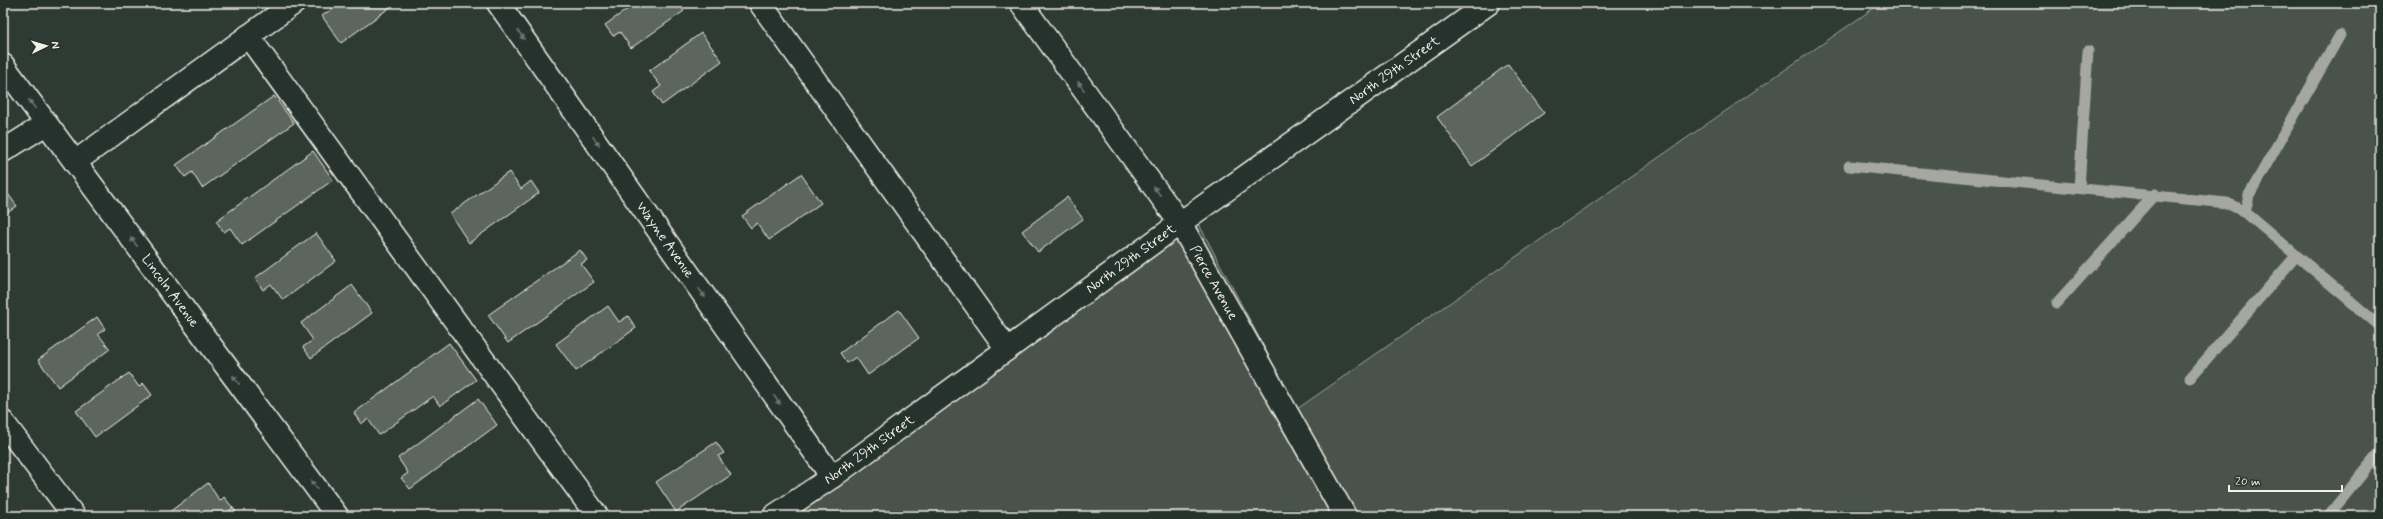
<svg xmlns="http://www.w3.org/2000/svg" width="2383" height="519" font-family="Mynerve,sans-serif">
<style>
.green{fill:#48524c;stroke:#9ea29a}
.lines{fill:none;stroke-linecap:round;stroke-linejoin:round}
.stream{stroke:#a4a8a0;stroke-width:11}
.building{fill:#5c655e;stroke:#f4f1e8}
.lane-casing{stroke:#f4f1e8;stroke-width:25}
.street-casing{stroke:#f4f1e8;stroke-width:25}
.lane{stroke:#26332d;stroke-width:22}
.street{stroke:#26332d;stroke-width:22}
.oneway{fill:#6e766e}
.labels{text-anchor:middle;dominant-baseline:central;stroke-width:3;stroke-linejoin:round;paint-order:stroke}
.street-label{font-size:14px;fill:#f4f1e8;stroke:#26332d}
</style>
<rect width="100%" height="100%" fill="#2e3b34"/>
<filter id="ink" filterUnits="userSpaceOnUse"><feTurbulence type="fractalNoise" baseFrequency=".025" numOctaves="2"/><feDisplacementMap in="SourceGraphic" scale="8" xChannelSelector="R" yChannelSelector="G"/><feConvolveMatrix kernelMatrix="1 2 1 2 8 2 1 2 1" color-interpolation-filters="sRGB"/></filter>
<g filter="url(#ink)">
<path class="green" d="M1881 3H2380V516H777L1195 217 1297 409Z"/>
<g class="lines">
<g class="stream">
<path d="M1849 166 2227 203 2245 212 2380 326"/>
<path d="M2079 188 2088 51"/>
<path d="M2245 212 2249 195 2340 35"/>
<path d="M2057 303 2155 194"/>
<path d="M2190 378 2296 256"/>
<path d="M2328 516 2380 452"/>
</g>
</g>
<g class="building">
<path d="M340 3H396L341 43 322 16Z"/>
<path d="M636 3H679L684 11 631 48 620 32 613 36 605 25Z"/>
<path d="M701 33 722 61 662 105 653 92 661 86 649 71Z"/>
<path d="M1508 64 1544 113 1472 166 1437 117Z"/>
<path d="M274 96 294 123 202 188 192 172 185 177 176 165Z"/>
<path d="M313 151 333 180 242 245 230 228 224 232 216 221Z"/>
<path d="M509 172 521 189 531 181 539 193 469 243 450 214Z"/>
<path d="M801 174 821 203 769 240 757 223 751 228 742 216Z"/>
<path d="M8 194 17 206 3 216V198Z"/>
<path d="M1067 197 1083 219 1038 252 1022 231Z"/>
<path d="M316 233 336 261 283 300 271 284 263 290 255 278Z"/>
<path d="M580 250 587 260 581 264 594 282 508 343 488 315Z"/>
<path d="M352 285 372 313 311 358 303 347 313 340 301 323Z"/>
<path d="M608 306 619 322 628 316 636 328 576 371 556 344Z"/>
<path d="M899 310 919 338 868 375 856 357 847 363 840 353Z"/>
<path d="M97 317 105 329 98 334 110 349 58 387 38 360Z"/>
<path d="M449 343 476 380 440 406 433 396 379 435 368 419 361 424 354 413Z"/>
<path d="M129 373 139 387 143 383 152 395 95 437 76 411Z"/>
<path d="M478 399 497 425 410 489 401 478 408 473 398 458Z"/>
<path d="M716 442 724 453 718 456 731 475 676 512 656 482Z"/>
<path d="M208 483 220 501 224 497 233 508 222 516H164Z"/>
<path d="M233 508 239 516H222Z"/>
</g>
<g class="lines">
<g class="lane-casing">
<g id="lane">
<path d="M760 3 1007 349"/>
<path d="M248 36 597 516"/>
<path d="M3 151 46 124"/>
<path d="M75 162 294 3"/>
<path d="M3 422 74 516"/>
</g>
</g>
<g class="street-casing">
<g id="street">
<path id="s1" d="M498 3 832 477"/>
<path id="s2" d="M1021 3 1180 223 1345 516"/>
<path id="s3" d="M3 65 337 516"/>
<path id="s4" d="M774 516 832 477 1180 223 1489 3"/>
</g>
</g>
<use href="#lane" class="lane"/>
<use href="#street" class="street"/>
</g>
<defs><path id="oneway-solid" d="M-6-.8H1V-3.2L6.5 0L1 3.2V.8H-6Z"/></defs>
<g class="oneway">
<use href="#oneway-solid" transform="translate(521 35) rotate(55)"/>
<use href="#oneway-solid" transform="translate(1081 86) rotate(-126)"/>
<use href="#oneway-solid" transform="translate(32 104) rotate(-126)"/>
<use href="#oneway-solid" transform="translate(596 141) rotate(55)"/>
<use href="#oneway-solid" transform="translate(1157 191) rotate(-126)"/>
<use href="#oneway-solid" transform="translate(134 242) rotate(-127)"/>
<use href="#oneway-solid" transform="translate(702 293) rotate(55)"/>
<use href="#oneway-solid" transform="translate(236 380) rotate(-127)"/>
<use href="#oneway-solid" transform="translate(777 400) rotate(55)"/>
<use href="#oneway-solid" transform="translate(314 485) rotate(-127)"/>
</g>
</g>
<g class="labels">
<g class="street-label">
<text stroke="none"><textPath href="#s4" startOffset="764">North 29th Street</textPath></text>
<text stroke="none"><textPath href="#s1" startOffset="290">Wayne Avenue</textPath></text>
<text stroke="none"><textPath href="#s4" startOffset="440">North 29th Street</textPath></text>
<text stroke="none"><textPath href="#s2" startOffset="340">Pierce Avenue</textPath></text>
<text stroke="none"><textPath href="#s3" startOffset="281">Lincoln Avenue</textPath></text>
<text stroke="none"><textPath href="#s4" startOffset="116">North 29th Street</textPath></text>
</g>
</g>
<rect width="2383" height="519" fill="none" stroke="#26332d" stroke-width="16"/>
<rect x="8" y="8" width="2367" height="503" fill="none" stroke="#f4f1e8" stroke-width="1.5" filter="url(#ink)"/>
<g transform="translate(46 46) rotate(85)" stroke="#26332d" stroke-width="3" paint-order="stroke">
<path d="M0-3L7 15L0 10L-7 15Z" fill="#f4f1e8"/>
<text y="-6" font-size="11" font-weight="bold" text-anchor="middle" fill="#f4f1e8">N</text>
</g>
<path d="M2229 485v6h113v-6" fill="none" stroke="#f4f1e8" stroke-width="2"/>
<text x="2235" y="485" font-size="12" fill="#f4f1e8" stroke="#26332d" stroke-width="3" paint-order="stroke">20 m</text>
</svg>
